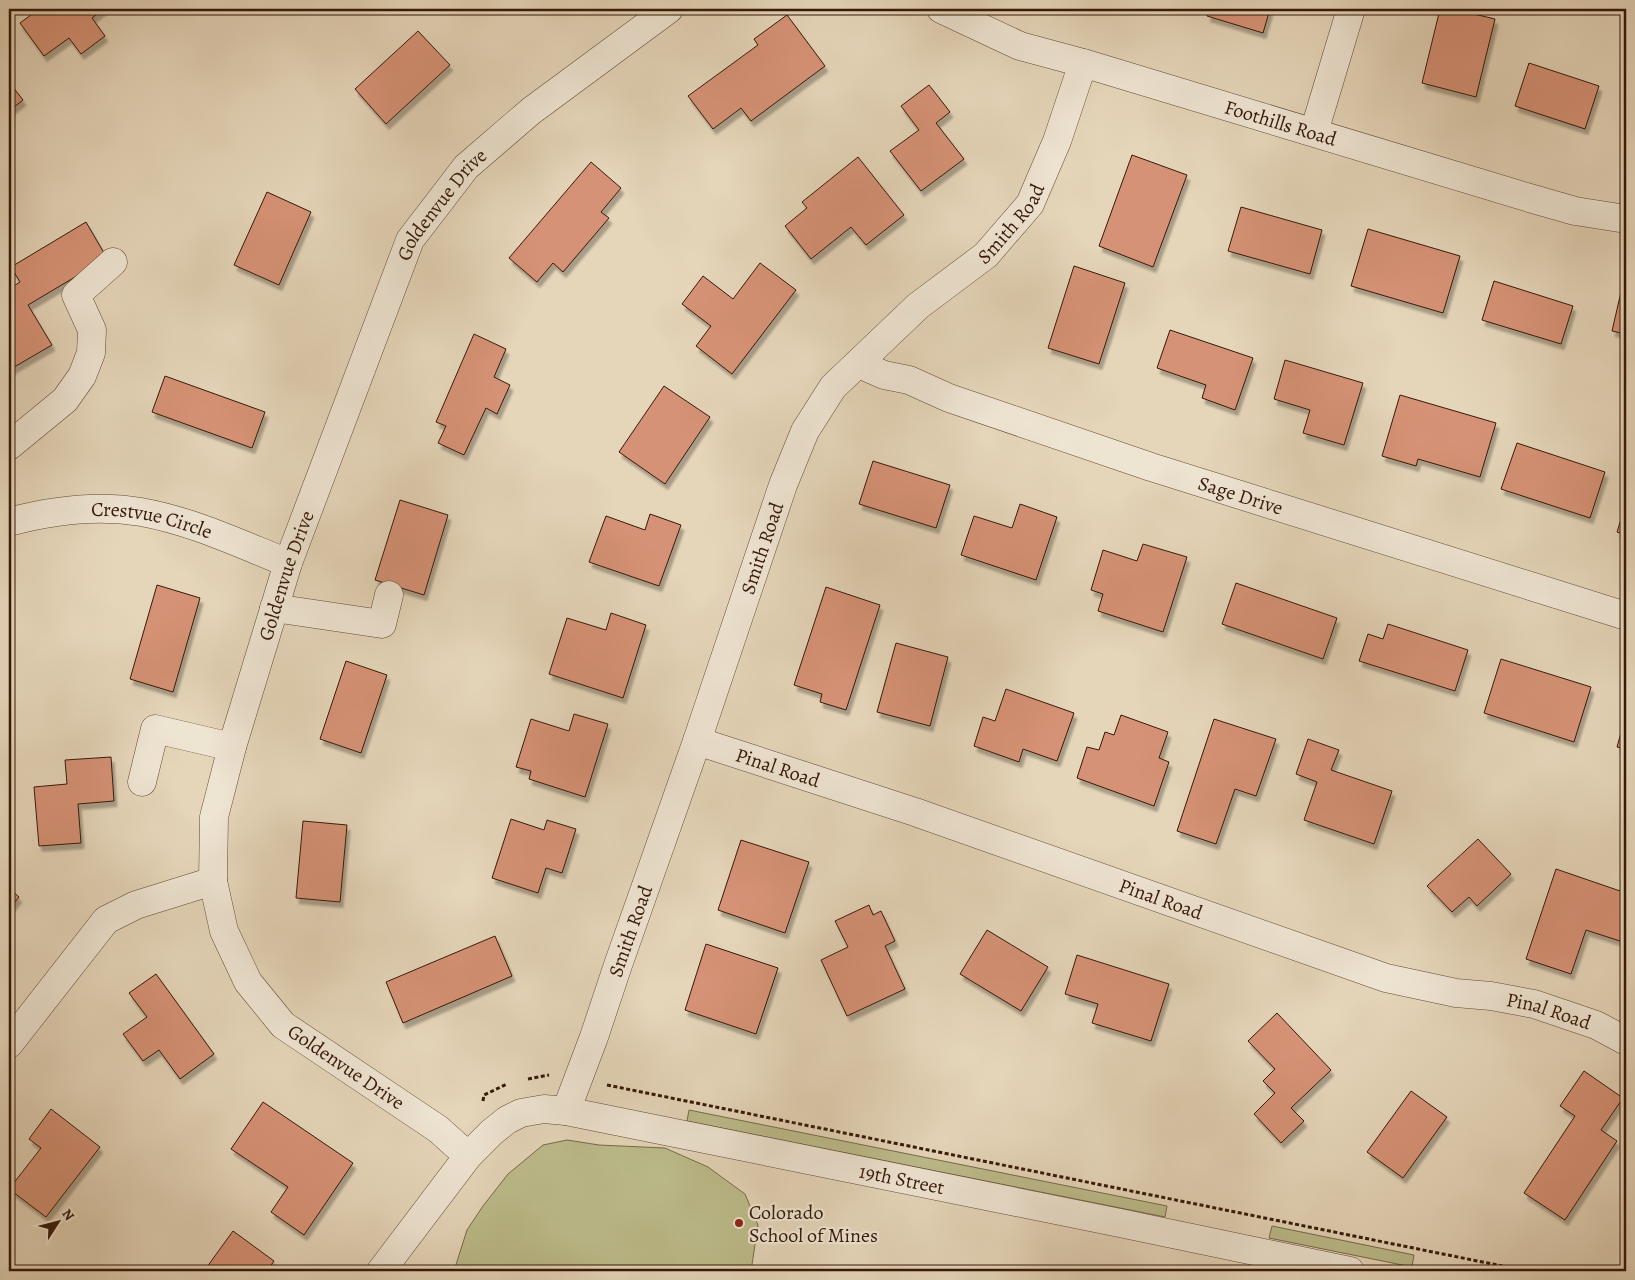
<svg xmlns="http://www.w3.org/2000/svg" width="1635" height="1280" font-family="Alegreya,serif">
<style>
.green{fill:#bcbb8a;stroke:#786a48}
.building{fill:#d69276;stroke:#351907;filter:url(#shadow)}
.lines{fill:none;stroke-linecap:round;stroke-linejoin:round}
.minor-casing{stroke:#614834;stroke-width:29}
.path{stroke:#351907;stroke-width:3;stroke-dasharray:4 2.5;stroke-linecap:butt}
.minor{stroke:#eee4d2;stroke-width:28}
.poi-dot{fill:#8f2418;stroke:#eee4d2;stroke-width:2}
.labels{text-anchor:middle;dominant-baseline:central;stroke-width:4.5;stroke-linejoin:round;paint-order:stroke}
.street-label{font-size:20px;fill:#351907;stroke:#eee4d2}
.poi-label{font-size:20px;fill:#351907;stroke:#eee4d2;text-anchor:start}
</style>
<defs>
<filter id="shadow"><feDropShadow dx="3" dy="5.5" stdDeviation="1" flood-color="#0004"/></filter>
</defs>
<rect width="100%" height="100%" fill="#e5d5b9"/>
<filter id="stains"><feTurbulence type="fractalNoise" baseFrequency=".004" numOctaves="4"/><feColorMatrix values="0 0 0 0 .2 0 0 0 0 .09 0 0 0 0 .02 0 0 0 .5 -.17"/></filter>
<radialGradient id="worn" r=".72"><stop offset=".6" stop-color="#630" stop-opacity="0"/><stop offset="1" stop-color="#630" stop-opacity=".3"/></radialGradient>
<g class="green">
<path d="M689 1110 1167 1206 1165 1217 687 1121Z"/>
<path d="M567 1140 599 1145 665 1148 708 1167 745 1194 758 1225 751 1271H454L467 1230 483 1206 508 1174 543 1145Z"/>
<path d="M1272 1226 1414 1255 1412 1267 1269 1238Z"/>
</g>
<g class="building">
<path d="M39 9H104L92 18 105 36 81 54 69 38 44 56 20 23Z"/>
<path d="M1210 9H1270L1263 33 1207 16Z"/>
<path d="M1440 9H1453L1495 19 1476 97 1422 83Z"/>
<path d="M787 15 825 66 751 121 741 108 713 129 688 96 758 45 754 39Z"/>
<path d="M418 31 450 65 386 124 355 89Z"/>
<path d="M1529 63 1599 86 1585 129 1515 106Z"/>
<path d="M9 82 23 100 9 111Z"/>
<path d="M929 85 950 112 936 123 964 159 921 191 890 151 919 130 901 106Z"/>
<path d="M1132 155 1187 175 1153 267 1099 246Z"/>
<path d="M858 157 904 215 866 245 851 227 811 259 785 226 807 208 802 202Z"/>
<path d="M591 162 621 188 601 212 609 218 563 272 553 263 537 282 509 258Z"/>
<path d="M267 192 311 212 279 285 234 265Z"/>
<path d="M1241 207 1322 230 1310 274 1228 251Z"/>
<path d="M86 222 107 258 28 305 52 345 9 370V289L20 282 11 267Z"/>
<path d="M1368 229 1460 256 1443 313 1351 286Z"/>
<path d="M760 263 796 290 732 374 696 346 711 326 682 304 703 276 733 299Z"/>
<path d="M1074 266 1125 283 1099 364 1048 348Z"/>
<path d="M1494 281 1573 306 1561 344 1482 320Z"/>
<path d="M1621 292 1626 294V334L1612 331Z"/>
<path d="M1170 330 1253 358 1235 410 1202 398 1206 385 1157 368Z"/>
<path d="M474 334 506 349 494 377 510 385 497 414 486 408 464 455 438 443 446 426 436 422Z"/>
<path d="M1285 360 1363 383 1344 445 1303 433 1310 410 1274 399Z"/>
<path d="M165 376 265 412 252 448 152 412Z"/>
<path d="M664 386 710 417 665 484 619 452Z"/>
<path d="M1400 395 1496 423 1480 477 1418 459 1416 466 1382 456Z"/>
<path d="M1517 443 1605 472 1590 518 1501 489Z"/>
<path d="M873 461 950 485 936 528 859 504Z"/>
<path d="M400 500 448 515 424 595 375 580Z"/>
<path d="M1626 503V535L1617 532Z"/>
<path d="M1020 504 1057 517 1036 580 961 555 974 516 1012 528Z"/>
<path d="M650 514 681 525 659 586 589 562 606 516 645 530Z"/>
<path d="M1143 544 1187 557 1163 632 1098 611 1103 594 1091 590 1103 550 1137 561Z"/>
<path d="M1236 583 1337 618 1323 659 1222 624Z"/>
<path d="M157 585 200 598 173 692 130 679Z"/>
<path d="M826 587 880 605 846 710 820 702 822 694 794 685Z"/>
<path d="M611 613 646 625 623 698 549 674 567 618 606 630Z"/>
<path d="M1388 624 1468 650 1455 691 1359 661 1368 634 1383 639Z"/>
<path d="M896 643 948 657 930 726 877 712Z"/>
<path d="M1501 659 1591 687 1574 742 1484 713Z"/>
<path d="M346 661 387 675 361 753 320 739Z"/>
<path d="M1006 689 1074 713 1057 761 1023 749 1019 762 974 746 983 717 995 721Z"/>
<path d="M574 714 608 724 585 797 529 779 531 771 516 767 531 719 569 731Z"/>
<path d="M1121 715 1168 732 1159 758 1169 762 1154 806 1077 778 1087 747 1099 750 1105 732 1114 735Z"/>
<path d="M1626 715V749L1617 747Z"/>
<path d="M1214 719 1276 739 1256 796 1235 789 1216 844 1177 831Z"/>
<path d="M1308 739 1339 750 1331 770 1392 791 1374 844 1304 820 1317 782 1296 774Z"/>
<path d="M111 757 114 801 78 804 81 843 39 846 34 787 67 784 65 760Z"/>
<path d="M511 819 544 830 547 820 576 829 562 873 546 868 538 893 492 878Z"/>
<path d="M303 821 347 825 340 902 296 898Z"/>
<path d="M1478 839 1511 874 1477 906 1469 897 1452 912 1427 886Z"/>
<path d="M741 840 809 862 785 933 718 910Z"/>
<path d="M1556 869 1626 893V943L1586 930 1571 974 1526 959Z"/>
<path d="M9 888 19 897 9 909Z"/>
<path d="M869 905 873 915 881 911 895 941 885 946 905 989 847 1016 821 960 848 947 835 921Z"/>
<path d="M987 930 1048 967 1021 1011 960 974Z"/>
<path d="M495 936 512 976 403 1023 386 982Z"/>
<path d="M706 944 778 968 756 1034 685 1010Z"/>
<path d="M1077 955 1169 984 1151 1041 1092 1023 1098 1004 1065 994Z"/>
<path d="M156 974 214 1054 180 1079 159 1050 143 1061 123 1034 147 1017 129 993Z"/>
<path d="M1277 1013 1331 1070 1291 1108 1304 1121 1281 1143 1254 1114 1275 1093 1263 1081 1275 1069 1248 1041Z"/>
<path d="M1584 1071 1623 1098 1601 1130 1617 1141 1565 1220 1524 1193 1575 1116 1560 1106Z"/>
<path d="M1411 1091 1447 1117 1403 1178 1367 1152Z"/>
<path d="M263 1102 353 1163 304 1235 271 1212 288 1187 231 1149Z"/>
<path d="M51 1109 100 1147 46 1217 9 1189 41 1148 29 1139Z"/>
<path d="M233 1231 274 1261 267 1271H204Z"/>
</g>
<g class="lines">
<g class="minor-casing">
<g id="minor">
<path id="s1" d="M941 9 1020 46 1083 63 1533 199 1575 211 1626 219"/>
<path d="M1314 132 1351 9"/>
<path id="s2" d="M859 364 884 375 909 380 949 398 1151 467 1626 616"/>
<path d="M9 446 65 400 82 376 91 353 92 330 76 295 113 262"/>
<path id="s3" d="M9 522C50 511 98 505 141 512 192 521 240 544 288 563"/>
<path d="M274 608 382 624 389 595"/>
<path id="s4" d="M697 741 915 812 1386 978 1456 993 1491 996 1534 1004 1596 1025 1626 1041"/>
<path d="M142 782 155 729 232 747"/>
<path d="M9 1044 106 920 136 905 213 881"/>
<path id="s5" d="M566 1111 594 1037 618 965 697 741 783 485 805 431 833 387 918 306 986 255 1030 204 1057 141 1083 63"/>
<path id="s6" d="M468 1156 438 1129 283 1025 248 982 224 931 213 881 214 817 232 747 288 563 410 240 466 167 531 111 669 9"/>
<path id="s7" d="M381 1271 468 1156 492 1132 507 1120 521 1113 544 1109 566 1111 1120 1223 1350 1271"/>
</g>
</g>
<g class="path">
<path d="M528 1079 549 1075"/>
<path d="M607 1085 1527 1271"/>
<path d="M483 1101 484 1095 507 1084"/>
</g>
<use href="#minor" class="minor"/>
</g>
<circle class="poi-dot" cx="739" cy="1223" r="5"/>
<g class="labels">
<g class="street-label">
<text stroke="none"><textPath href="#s1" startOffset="359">Foothills Road</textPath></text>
<text stroke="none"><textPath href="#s6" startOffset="1111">Goldenvue Drive</textPath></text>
<text stroke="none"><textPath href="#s5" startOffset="1016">Smith Road</textPath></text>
<text stroke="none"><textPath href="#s2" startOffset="404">Sage Drive</textPath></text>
<text stroke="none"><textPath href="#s3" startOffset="145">Crestvue Circle</textPath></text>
<text stroke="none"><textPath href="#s5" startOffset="596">Smith Road</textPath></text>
<text stroke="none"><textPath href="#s6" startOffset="706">Goldenvue Drive</textPath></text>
<text stroke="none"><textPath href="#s4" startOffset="85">Pinal Road</textPath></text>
<text stroke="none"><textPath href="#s4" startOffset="490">Pinal Road</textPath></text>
<text stroke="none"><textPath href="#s5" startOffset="191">Smith Road</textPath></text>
<text stroke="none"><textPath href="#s4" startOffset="895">Pinal Road</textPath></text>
<text transform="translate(346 1067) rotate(34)">Goldenvue Drive</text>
<text stroke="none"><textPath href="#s7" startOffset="601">19th Street</textPath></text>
</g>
<g class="poi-label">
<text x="749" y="1212">Colorado<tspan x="749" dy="23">School of Mines</tspan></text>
</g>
</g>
<rect width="1635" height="1280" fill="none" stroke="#e5d5b9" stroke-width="30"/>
<rect x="10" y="10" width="1615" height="1260" fill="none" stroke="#351907" stroke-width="2.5"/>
<rect x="15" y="15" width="1605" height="1250" fill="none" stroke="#351907"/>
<g transform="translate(58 1222) rotate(54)" stroke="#eee4d2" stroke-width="4" paint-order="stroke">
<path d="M0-4L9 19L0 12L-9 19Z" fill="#351907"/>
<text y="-8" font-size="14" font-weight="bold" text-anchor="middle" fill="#351907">N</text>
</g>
<rect width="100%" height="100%" filter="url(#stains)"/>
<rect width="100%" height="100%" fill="url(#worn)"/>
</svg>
